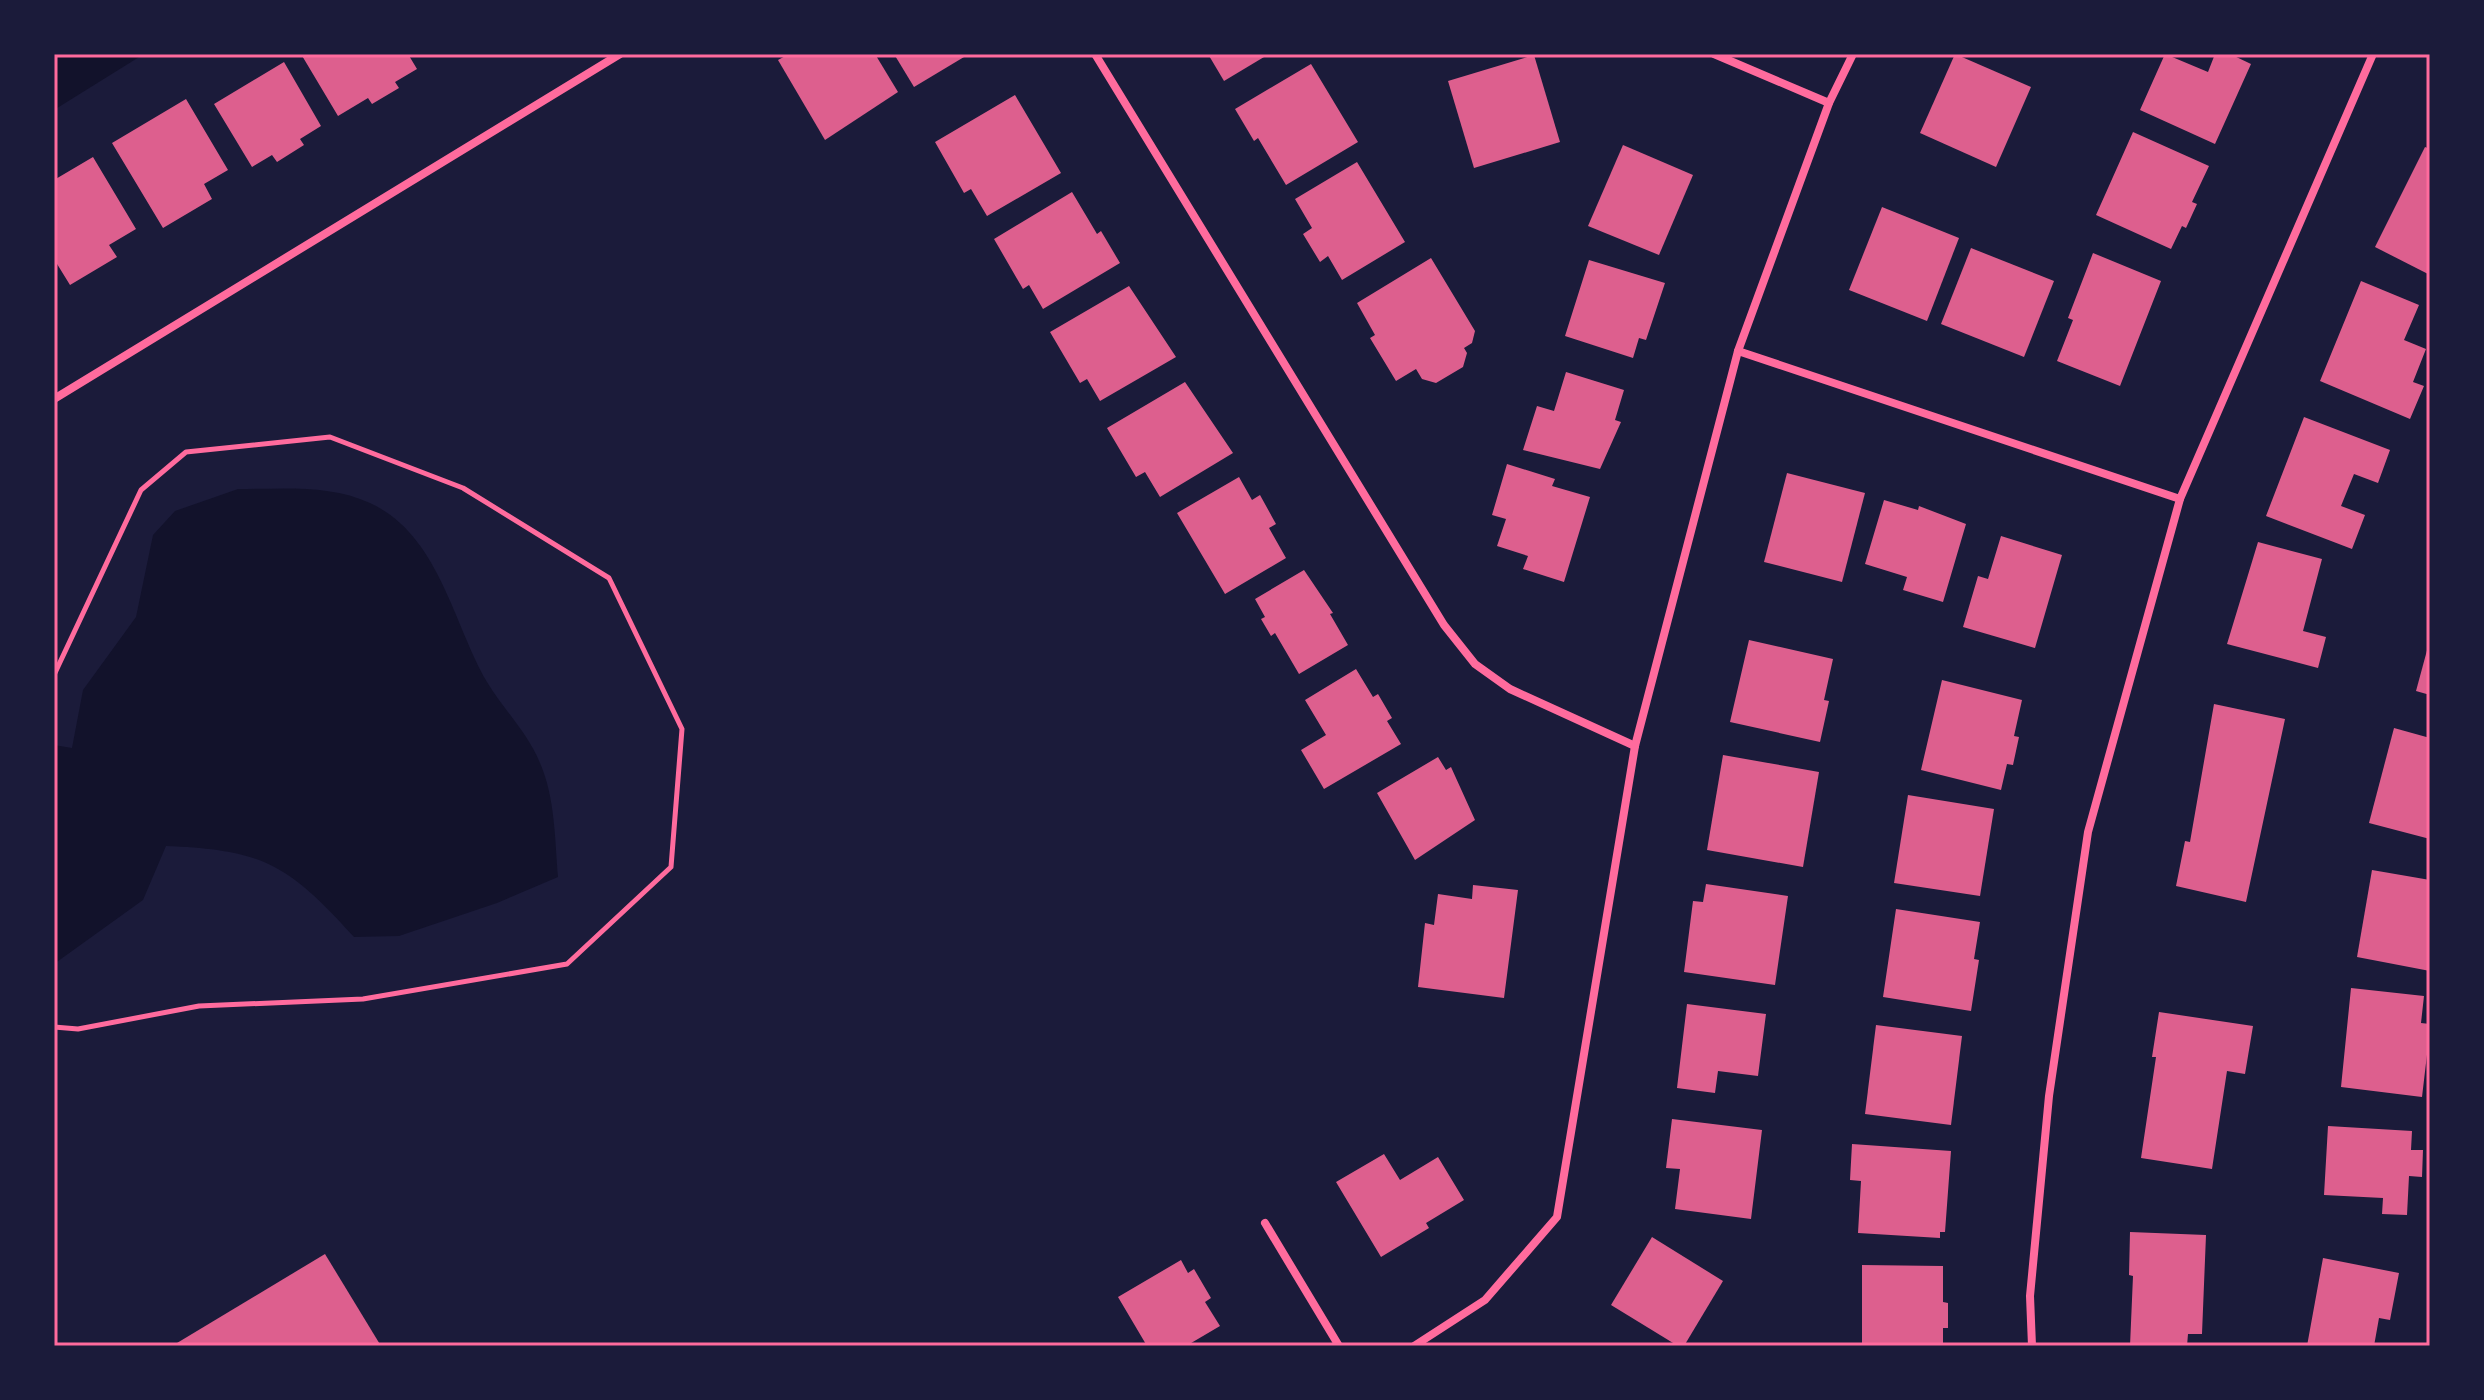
<svg xmlns="http://www.w3.org/2000/svg" width="2484" height="1400" font-family="'Playfair Display',serif">
<style>
.water{fill:#12122b}
.building{fill:#dd5f8e}
.lines{fill:none;stroke-linecap:round;stroke-linejoin:round}
.path{stroke:#ff6b9d;stroke-width:5}
.minor{stroke:#ff6b9d;stroke-width:8}
.neatline{fill:none;stroke:#ff6b9d;stroke-width:3}
</style>
<rect width="100%" height="100%" fill="#1b1b3a"/>
<g class="water">
<path d="M54 54H144L54 110Z"/>
<path d="M238 489C281 489 330 484 370 503 439 535 452 621 487 682 503 709 528 733 540 763 555 797 555 840 558 877L497 903 399 936 354 937C288 865 265 850 166 846L143 900 54 964V745L72 748 83 690 136 617 153 535 175 511Z"/>
</g>
<g class="building">
<path d="M301 54H408L417 69 395 82 399 88 372 104 368 98 338 116Z"/>
<path d="M789 54H875L898 92 825 140 778 60Z"/>
<path d="M894 54H969L914 87Z"/>
<path d="M1208 54H1269L1224 81Z"/>
<path d="M1955 54 2031 87 1996 167 1920 133Z"/>
<path d="M2165 54 2208 72 2215 54H2230L2251 64 2215 144 2140 110Z"/>
<path d="M1534 55 1560 142 1474 168 1448 81Z"/>
<path d="M284 62 321 126 300 139 304 145 277 162 272 155 252 167 214 104Z"/>
<path d="M1311 64 1358 142 1286 185 1258 138 1254 141 1235 109Z"/>
<path d="M1015 95 1061 173 987 216 971 189 964 193 935 142Z"/>
<path d="M186 99 228 170 204 184 212 199 163 228 112 143Z"/>
<path d="M2133 132 2209 166 2192 202 2197 204 2186 228 2182 226 2171 249 2096 215Z"/>
<path d="M1623 145 1693 175 1659 255 1588 226Z"/>
<path d="M2425 147 2430 149V275L2375 247Z"/>
<path d="M93 157 136 229 109 245 117 257 70 285 54 259V180Z"/>
<path d="M1357 162 1405 242 1342 280 1328 256 1320 262 1303 234 1312 228 1295 199Z"/>
<path d="M1072 192 1097 234 1101 231 1120 263 1043 309 1029 285 1023 289 994 239Z"/>
<path d="M1882 207 1959 238 1927 321 1849 290Z"/>
<path d="M1971 248 2054 281 2024 357 1941 324Z"/>
<path d="M2093 253 2161 281 2120 386 2057 361 2073 320 2068 318Z"/>
<path d="M1431 258 1475 331 1472 343 1464 348 1467 353 1463 367 1436 383 1422 379 1416 369 1396 381 1370 338 1375 335 1357 303Z"/>
<path d="M1589 260 1665 283 1646 340 1639 338 1633 358 1565 336Z"/>
<path d="M2361 281 2419 305 2404 340 2426 349 2413 382 2424 386 2410 419 2320 381Z"/>
<path d="M1129 286 1176 357 1100 401 1087 379 1080 383 1050 332Z"/>
<path d="M1566 372 1624 390 1615 420 1621 422 1600 469 1523 450 1537 406 1554 411Z"/>
<path d="M1185 382 1233 453 1160 497 1145 472 1136 477 1107 428Z"/>
<path d="M2304 417 2390 450 2378 483 2354 474 2341 506 2365 515 2352 549 2266 516Z"/>
<path d="M1507 464 1555 479 1552 486 1590 497 1564 582 1523 569 1528 556 1497 546 1506 519 1492 515Z"/>
<path d="M1787 473 1865 493 1842 582 1764 562Z"/>
<path d="M1239 477 1252 500 1260 495 1276 524 1269 528 1286 558 1225 594 1177 513Z"/>
<path d="M1884 500 1918 510 1919 506 1966 524 1943 602 1903 590 1907 577 1865 564Z"/>
<path d="M2001 536 2062 555 2035 648 1963 627 1978 576 1988 579Z"/>
<path d="M2258 542 2322 559 2303 631 2326 637 2318 668 2227 644Z"/>
<path d="M1304 570 1333 613 1330 614 1348 645 1299 674 1275 633 1271 636 1261 619 1265 617 1255 599Z"/>
<path d="M1749 640 1833 659 1824 700 1829 701 1820 742 1730 722Z"/>
<path d="M2429 643H2430V695L2416 691Z"/>
<path d="M1356 669 1373 697 1378 694 1392 718 1387 721 1401 744 1324 789 1301 750 1326 735 1305 700Z"/>
<path d="M1942 680 2022 700 2014 736 2019 737 2013 765 2007 764 2001 790 1921 770Z"/>
<path d="M2214 704 2285 719 2246 902 2176 886 2185 841 2190 842Z"/>
<path d="M2394 728 2430 738V839L2369 823Z"/>
<path d="M1723 755 1819 772 1803 867 1707 850Z"/>
<path d="M1438 757 1446 770 1451 767 1475 820 1415 860 1377 793Z"/>
<path d="M1908 795 1994 809 1980 896 1894 883Z"/>
<path d="M2372 870 2430 880V971L2357 957Z"/>
<path d="M1706 884 1788 896 1775 985 1684 972 1693 901 1703 902Z"/>
<path d="M1473 885 1518 890 1504 998 1418 987 1425 923 1434 925 1438 894 1472 899Z"/>
<path d="M1896 909 1980 922 1974 959 1979 960 1971 1011 1883 997Z"/>
<path d="M2351 988 2424 996 2421 1023 2430 1024V1029L2422 1097 2341 1087Z"/>
<path d="M1687 1004 1766 1014 1758 1076 1718 1071 1715 1093 1677 1088Z"/>
<path d="M2159 1012 2253 1026 2245 1074 2227 1071 2212 1169 2141 1158 2156 1057H2152Z"/>
<path d="M1876 1025 1962 1036 1951 1125 1865 1114Z"/>
<path d="M1672 1119 1762 1130 1751 1219 1675 1209 1680 1169 1666 1168Z"/>
<path d="M2328 1126 2412 1131 2411 1150H2423L2422 1177 2409 1176 2407 1215 2382 1214 2383 1198 2324 1195Z"/>
<path d="M1852 1144 1951 1151 1945 1232H1940V1238L1858 1233 1861 1181 1850 1180Z"/>
<path d="M1384 1154 1400 1180 1438 1157 1464 1200 1426 1223 1429 1228 1381 1257 1336 1182Z"/>
<path d="M2130 1232 2206 1235 2202 1334H2188L2187 1346H2130L2133 1276 2129 1275Z"/>
<path d="M1652 1237 1723 1281 1684 1346H1678L1611 1305Z"/>
<path d="M325 1254 381 1346H172Z"/>
<path d="M2323 1258 2399 1273 2390 1320 2379 1318 2374 1346H2307Z"/>
<path d="M1181 1260 1188 1273 1194 1269 1211 1298 1205 1302 1220 1326 1186 1346H1147L1118 1297Z"/>
<path d="M1862 1265 1943 1266V1302L1948 1303V1328H1943V1346H1862Z"/>
</g>
<g class="lines">
<path class="path" d="M54 675 141 490 186 452 330 437 463 488 609 578 682 729 671 867 567 964 363 999 199 1006 78 1029 54 1027"/>
<g class="minor">
<path d="M1095 54 1444 625 1475 664 1510 689 1635 746"/>
<path d="M1714 54 1829 103"/>
<path d="M1738 351 2180 499"/>
<path d="M54 399 620 54"/>
<path d="M1265 1223 1339 1346"/>
<path d="M1414 1346 1485 1300 1557 1217 1635 746 1738 351 1829 103 1853 54"/>
<path d="M2032 1346 2030 1296 2049 1096 2088 832 2180 499 2373 54"/>
</g>
</g>
<rect width="2484" height="1400" fill="none" stroke="#1b1b3a" stroke-width="112"/>
<rect x="56" y="56" width="2372" height="1288" class="neatline"/>
</svg>
